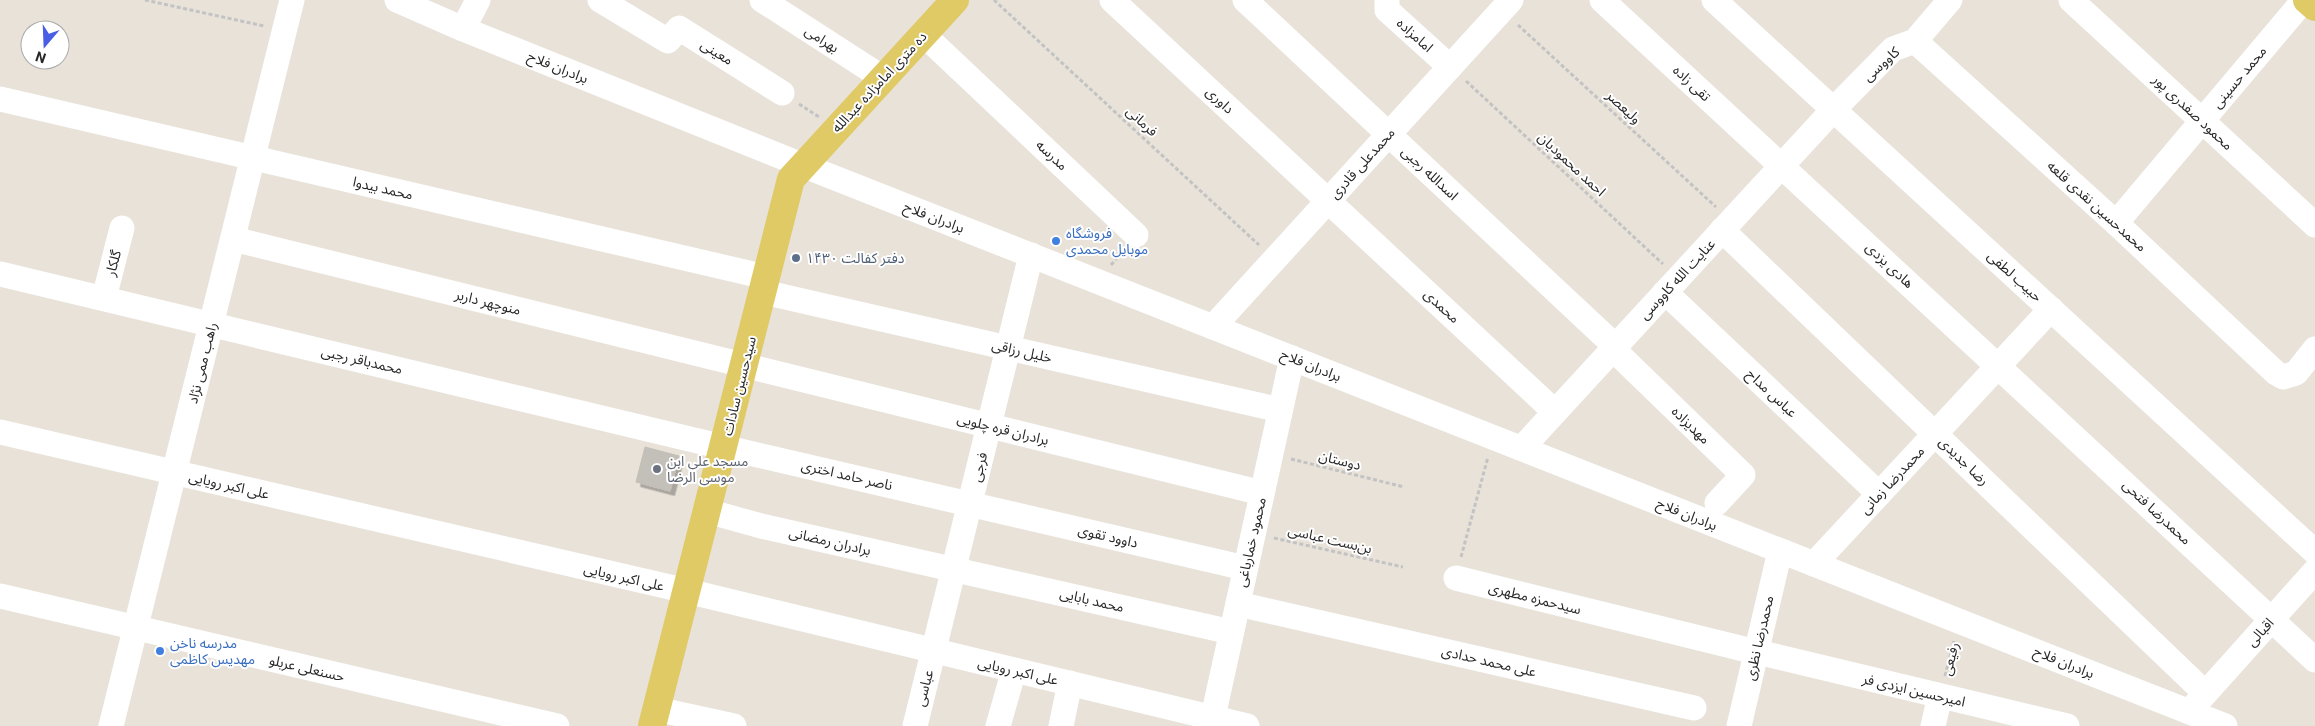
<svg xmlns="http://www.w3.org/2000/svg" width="2315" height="726" font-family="Roboto,'Noto Sans Arabic',sans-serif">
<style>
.building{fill:#c3bfb9;stroke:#c3beb4;filter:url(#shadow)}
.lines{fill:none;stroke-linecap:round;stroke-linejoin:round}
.path{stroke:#c3c3c3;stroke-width:3;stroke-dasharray:4 2.5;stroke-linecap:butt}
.minor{stroke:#fff;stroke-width:25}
.major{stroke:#e0ca66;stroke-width:28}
.shop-dot{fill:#3f7fe0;stroke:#fff;stroke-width:2}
.service-dot{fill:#5c6f8a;stroke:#fff;stroke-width:2}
.worship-dot{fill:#6b7280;stroke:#fff;stroke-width:2}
.labels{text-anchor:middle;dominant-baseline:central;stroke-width:4;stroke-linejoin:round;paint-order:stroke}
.street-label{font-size:14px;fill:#272727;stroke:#fff}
.shop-label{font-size:14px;fill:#366cbe;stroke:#fff;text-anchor:start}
.service-label{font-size:14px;fill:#4e5e75;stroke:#fff;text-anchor:start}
.worship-label{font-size:14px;fill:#5b616d;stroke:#fff;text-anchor:start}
</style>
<defs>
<filter id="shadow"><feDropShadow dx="4.5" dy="4.5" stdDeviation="0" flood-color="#0004"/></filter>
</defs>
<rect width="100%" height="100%" fill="#e8e2d9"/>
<path class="building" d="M645 447 679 456 670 491 636 482Z"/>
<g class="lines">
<g class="path">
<path d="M145 0 264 26"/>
<path d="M994 0 1259 245"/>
<path d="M1518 25 1716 207"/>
<path d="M1466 81 1663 264"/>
<path d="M799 104 819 117"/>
<path d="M1111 265 1123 251"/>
<path d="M1291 459 1404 487"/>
<path d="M1274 538 1403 567"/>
<path d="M1461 557 1488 457"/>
<path d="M1945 676 1954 641"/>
</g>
<g class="minor">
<path d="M397 0 463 29 802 165 2225 726"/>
<path d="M600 0 668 41 679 28 782 93"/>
<path d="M762 0 883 78"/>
<path d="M1112 0 1555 412"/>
<path d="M1245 0 1615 346"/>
<path d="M1387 0V10L1450 67"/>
<path d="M1602 0 2315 660"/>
<path d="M1714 0 2315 552"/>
<path d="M2071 0 2315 225"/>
<path d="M463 29 478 0"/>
<path d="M923 34 1136 235"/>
<path d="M1915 41 2116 223 2276 373 2283 377 2296 373 2315 349"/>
<path d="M0 99 766 277"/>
<path d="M2116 223 2304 0"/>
<path d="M1722 230 2205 693"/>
<path d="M233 239 1262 493"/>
<path d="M0 274 723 447 1245 568"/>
<path d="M763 292 1280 410"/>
<path d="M1665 292 1879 494"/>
<path d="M104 298 122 228"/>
<path d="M1213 327 1511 0"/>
<path d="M1613 349 1743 475 1717 503"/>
<path d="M0 432 687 591 1247 726"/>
<path d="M1522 448 1833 110 1893 49 1915 41 1950 0"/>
<path d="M707 511 761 526 1231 632"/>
<path d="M1814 564 2051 309"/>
<path d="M1456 578 1756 652"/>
<path d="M0 596 557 726"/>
<path d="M1238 604 1694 708"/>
<path d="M1762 653 2067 726"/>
<path d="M2195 705 2315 571"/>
<path d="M656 709 734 726"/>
<path d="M111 726 292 0"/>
<path d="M915 726 1031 255"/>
<path d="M998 726 1014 670"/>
<path d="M1061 726 1070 683"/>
<path d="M1211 726 1292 358"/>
<path d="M1739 726 1780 551"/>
<path d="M1933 726 1940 696"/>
</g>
<g class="major">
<path d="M2307 0 2315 7"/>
<path d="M652 726 791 179 955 0"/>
</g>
</g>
<g class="shop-dot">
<circle cx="1056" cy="241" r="5"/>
<circle cx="160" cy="651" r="5"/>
</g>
<circle class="service-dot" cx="796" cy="258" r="5"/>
<circle class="worship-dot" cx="657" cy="469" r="5"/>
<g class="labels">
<g class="street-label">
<text transform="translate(1415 35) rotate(42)">امامزاده</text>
<text transform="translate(822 39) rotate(33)">بهرامی</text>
<text transform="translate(717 52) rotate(32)">معینی</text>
<text transform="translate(1881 64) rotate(-42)">کاووسی</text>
<text transform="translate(558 67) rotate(22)">برادران فلاح</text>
<text transform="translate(2239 77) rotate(-50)">محمد حسینی</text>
<text transform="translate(879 82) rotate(-47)">ده متری امامزاده عبدالله</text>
<text transform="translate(1692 83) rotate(43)">تقی زاده</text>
<text transform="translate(1220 100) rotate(43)">داوری</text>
<text transform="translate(1624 107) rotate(43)">ولیعصر</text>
<text transform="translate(2193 112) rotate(43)">محمود صفدری پور</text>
<text transform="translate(1142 121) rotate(43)">فرمانی</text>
<text transform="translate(1052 155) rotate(43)">مدرسه</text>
<text transform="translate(1362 163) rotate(-48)">محمدعلی قادری</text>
<text transform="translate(1572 164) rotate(43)">احمد محمودیان</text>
<text transform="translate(1430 173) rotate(43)">اسدالله رجبی</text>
<text transform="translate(383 188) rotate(13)">محمد بیدوا</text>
<text transform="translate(2097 206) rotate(42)">محمدحسین نقدی قلعه</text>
<text transform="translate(934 217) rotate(21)">برادران فلاح</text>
<text transform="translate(113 263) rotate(-75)">گلکار</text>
<text transform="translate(1890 265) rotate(43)">هادی یزدی</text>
<text transform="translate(2015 276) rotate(42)">حبیب لطفی</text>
<text transform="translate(1677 279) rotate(-47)">عنایت‌ الله کاووسی</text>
<text transform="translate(488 302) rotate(14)">منوچهر داربر</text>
<text transform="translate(1442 306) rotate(43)">محمدی</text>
<text transform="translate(1022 351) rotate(13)">خلیل رزاقی</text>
<text transform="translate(362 360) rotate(13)">محمدباقر رجبی</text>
<text transform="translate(202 363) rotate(-76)">راهب ممی نژاد</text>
<text transform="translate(1311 365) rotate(22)">برادران فلاح</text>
<text transform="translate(739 386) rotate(-76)">سیدحسین سادات</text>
<text transform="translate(1772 393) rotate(43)">عباس مداح</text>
<text transform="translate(1691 425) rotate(44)">مهدیزاده</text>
<text transform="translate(1003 429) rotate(14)">برادران قره چلویی</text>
<text transform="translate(1340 460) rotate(14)">دوستان</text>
<text transform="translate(1964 461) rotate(44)">رضا جدیدی</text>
<text transform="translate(979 467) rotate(-76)">فرجی</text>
<text transform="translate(847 475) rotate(13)">ناصر حامد اختری</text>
<text transform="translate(1892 480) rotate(-47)">محمدرضا زمانی</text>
<text transform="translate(229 485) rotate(13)">علی اکبر رویایی</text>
<text transform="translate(2157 512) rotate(43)">محمدرضا فتحی</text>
<text transform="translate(1687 514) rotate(22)">برادران فلاح</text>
<text transform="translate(1108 536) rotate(13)">داوود تقوی</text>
<text transform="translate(1330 539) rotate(13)">بن‌بست عباسی</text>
<text transform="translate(830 541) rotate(13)">برادران رمضانی</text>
<text transform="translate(1251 542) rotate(-77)">محمود خمارباغی</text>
<text transform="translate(624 577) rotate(13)">علی اکبر رویایی</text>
<text transform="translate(1535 598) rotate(14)">سیدحمزه مطهری</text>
<text transform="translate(1092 600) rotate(13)">محمد بابایی</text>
<text transform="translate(2260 632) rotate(-48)">اقبالی</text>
<text transform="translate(1759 638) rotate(-77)">محمدرضا نظری</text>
<text transform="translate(1950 659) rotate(-76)">رفیعی</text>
<text transform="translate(1489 661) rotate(13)">علی محمد حدادی</text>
<text transform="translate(2064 662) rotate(22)">برادران فلاح</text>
<text transform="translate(307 668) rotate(13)">حسنعلی عربلو</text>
<text transform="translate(1018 671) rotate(13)">علی اکبر رویایی</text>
<text transform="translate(924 688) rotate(-76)">عباسی</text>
<text transform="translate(1914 690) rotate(13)">امیرحسین ایزدی فر</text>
</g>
<g class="shop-label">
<text x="1066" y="233">فروشگاه<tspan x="1066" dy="16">موبایل محمدی</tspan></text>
<text x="170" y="643">مدرسه ناخن<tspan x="170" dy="16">مهدیس کاظمی</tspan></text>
</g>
<g class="service-label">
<text x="806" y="258">دفتر کفالت ۱۴۳۰</text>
</g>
<g class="worship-label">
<text x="667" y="461">مسجد علی ابن<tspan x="667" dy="16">موسی الرضا</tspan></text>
</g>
</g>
<g transform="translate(45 45) rotate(199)"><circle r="24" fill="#ffffff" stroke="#a9a9a9"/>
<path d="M0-4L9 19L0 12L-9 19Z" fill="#495ee5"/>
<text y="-8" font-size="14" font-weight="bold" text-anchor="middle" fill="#272727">N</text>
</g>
</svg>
